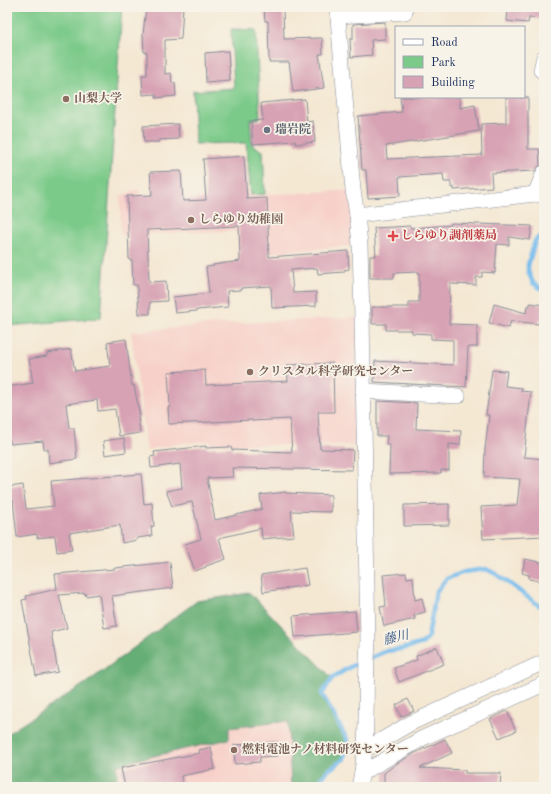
<svg xmlns="http://www.w3.org/2000/svg" width="551" height="794" font-family="'Old Standard TT','Noto Serif JP',serif">
<style>
.built{fill:#f7d1c9}
.green{fill:#7cca89;stroke:#4c7c74}
.forest{fill:#65ae75;stroke:#406e6a}
.lines{fill:none;stroke-linecap:round;stroke-linejoin:round}
.stream{stroke:#75bced;stroke-width:4.5}
.building{fill:#d7a2b4}
.minor-casing{stroke:#888c98;stroke-width:16}
.minor{stroke:#fff;stroke-width:15}
.education-dot{fill:#8d6e63;stroke:#f7f3e8;stroke-width:1.5}
.worship-dot{fill:#6b7280;stroke:#f7f3e8;stroke-width:1.5}
.health-dot{fill:#e0444e;stroke:#f7f3e8;stroke-width:1.5}
.labels{text-anchor:middle;dominant-baseline:central;stroke-width:3.5;stroke-linejoin:round;paint-order:stroke}
.education-label{font-size:12px;font-weight:bold;fill:#785e54;stroke:#f7f3e8;text-anchor:start}
.worship-label{font-size:12px;font-weight:bold;fill:#5b616d;stroke:#f7f3e8;text-anchor:start}
.health-label{font-size:12px;font-weight:bold;fill:#be3a42;stroke:#f7f3e8;text-anchor:start}
.water-label{font-size:13px;font-style:italic;fill:#325282;stroke:#f7f3e8}
</style>
<rect width="100%" height="100%" fill="#f7f3e8"/>
<filter id="ink" filterUnits="userSpaceOnUse"><feTurbulence type="fractalNoise" baseFrequency=".025" numOctaves="2"/><feDisplacementMap in="SourceGraphic" scale="8" xChannelSelector="R" yChannelSelector="G"/><feConvolveMatrix kernelMatrix="1 2 1 2 8 2 1 2 1" color-interpolation-filters="sRGB"/></filter>
<filter id="wash" filterUnits="userSpaceOnUse"><feTurbulence type="fractalNoise" baseFrequency=".012" numOctaves="4" result="noise"/><feDisplacementMap in="SourceGraphic" scale="16" xChannelSelector="R" yChannelSelector="G"/><feGaussianBlur stdDeviation="0.9" result="paint"/><feColorMatrix in="noise" values="0 0 0 0 0 0 0 0 0 0 0 0 0 0 0 0 0 1.4 0 .05"/><feComposite in="paint" operator="in"/></filter>
<g filter="url(#wash)">
<rect width="100%" height="100%" fill="#f4e8d3"/>
<g class="built">
<path d="M138 189 142 201 353 190 360 245 258 254 238 263 237 231 121 235 120 196Z"/>
<path d="M362 317 364 446 210 444V441L181 443 147 450 131 332 205 325Z"/>
<path d="M288 721 291 787H117V766L127 762 229 728Z"/>
</g>
<g class="green">
<path d="M7 7H122L101 318 7 326Z"/>
<path d="M231 29 256 30 260 118 250 120 252 145 263 151 265 194 251 195 246 143 195 144 193 91 234 88Z"/>
</g>
<path class="forest" d="M250 593 332 678 322 694 348 741 344 759 327 771 320 780 322 787H291L288 721 229 728V739L127 762 117 766V787H7V734L89 681 197 601Z"/>
<g class="lines">
<g class="stream">
<path d="M544 233 535 241 528 265V271L533 283 544 290"/>
<path d="M322 787 320 780 327 771 344 759 348 741 322 694 332 678 350 667 386 651 402 649 423 643 428 637 436 592 446 579 464 572 486 569 496 574 540 606H544"/>
</g>
</g>
<g id="blocks">
<g class="building">
<path d="M146 7H183L181 39 165 40V74L171 73 172 83H175L176 96 156 98V94L143 95 142 75H147V52H144L143 35Z"/>
<path d="M264 7H283L284 39 322 38 323 54H319L324 88 293 92 289 62H269L268 21H265Z"/>
<path d="M508 7H544V19L529 18 528 23 507 21Z"/>
<path d="M385 22V39L371 40 372 55 351 57 350 39H353V24Z"/>
<path d="M228 51 230 81 206 83 205 53Z"/>
<path d="M400 97H460V108L475 105 479 131 386 146 387 159 482 155 481 124 506 123V97H528V149H539L540 165 535 171 491 173 492 187 454 190V187L451 188V182H444L443 174 399 177 400 196 368 198 366 170H362L358 116 402 112Z"/>
<path d="M305 99 307 122 313 121 315 142 296 144 295 141 253 144 251 121 263 120 261 103Z"/>
<path d="M178 124 179 139 159 140V142H144L143 126Z"/>
<path d="M244 156 247 199 267 198 269 257 348 251 349 269 344 270V272L318 274 317 268 291 270 293 293 316 292V306L272 308 271 286 241 288V290L227 291 228 307 197 310V311L175 313 173 297 209 293 206 267 214 266 213 265 240 261 239 226 147 230 149 282 166 281 167 301 150 302V314H139L137 285H133L132 260H129L127 196 152 195 150 172 181 171 183 201 206 200 203 159Z"/>
<path d="M451 223 532 226 530 240 509 237V245L497 244 495 273 482 272V277H476V285L450 284 449 324 477 325V347H468L466 387 374 382 375 361 453 365V340L431 339V334L412 333V330H386V324H372V307H409V302H419V272L394 273V278H370V256H376L374 228 410 226 411 228 451 225Z"/>
<path d="M530 303 544 305V320H540L539 324 511 321 509 328 489 323 494 304 526 313 527 306H530Z"/>
<path d="M126 339 132 386 134 385 140 417H138L140 433 119 436 115 409 98 411 97 400 66 404 69 428H74L77 459 49 463 48 449H44L43 441 10 444V440H7V387L33 383 29 359 47 356V353L71 349 75 371 110 366 107 342Z"/>
<path d="M333 363 334 412H318L320 449 353 450 352 470 232 468 233 477 207 478 215 520 262 509 260 495 286 492V493L331 495V512L291 511 294 536 262 539 261 528 219 538 226 559 206 566V567L195 571 185 544 201 539 192 502 172 506 166 491 182 488 180 464 151 468 150 457 155 456 154 452 206 446V448L231 447 232 450 292 452 290 419 252 421V420L169 424 168 407H170L168 372 205 370 206 385 288 381 287 365Z"/>
<path d="M492 370 507 371 505 386 522 388 521 391 531 392 524 457 544 459 542 493H544V536L483 539 481 507 517 505 520 479 484 477 485 449 489 415H486Z"/>
<path d="M377 401 417 403 416 429 461 431 460 445 449 444V470H441V473L389 474 390 445H386L387 436H377Z"/>
<path d="M124 438 126 452 105 455 103 441Z"/>
<path d="M141 474 144 504 152 503 154 526 151 527 152 536 137 538V540L122 543 120 525 69 533 72 550 57 552 55 536 37 538V534L17 537 13 500H11L10 487 23 485 26 509 54 506 51 481Z"/>
<path d="M449 504V525L404 526V505Z"/>
<path d="M525 559 544 563V582L529 579V575L522 573Z"/>
<path d="M170 562 173 588 112 596 117 626 104 628 99 594 86 596 85 593 59 595 67 628 51 632 58 672 36 676 22 600 27 599 26 596 57 589 55 574 115 569V568Z"/>
<path d="M305 568 308 585 263 592 261 575Z"/>
<path d="M406 573 407 578 413 577 415 600 422 598 425 612 414 615 415 619 384 626 380 607 386 606 383 575Z"/>
<path d="M355 611 357 632 295 637 293 616Z"/>
<path d="M437 647 444 664 399 682 394 668 417 660 416 656Z"/>
<path d="M408 699 414 711 401 717 396 705Z"/>
<path d="M507 711 516 731 499 738 490 719Z"/>
<path d="M445 739 452 753 420 768 465 770V773H501L500 787 384 786V773L396 764 415 753Z"/>
<path d="M277 742 278 756 260 757V762L235 764 234 745Z"/>
<path d="M211 747 215 769 181 776 183 787H125L121 768 200 753 199 750Z"/>
</g>
</g>
</g>
<g filter="url(#ink)">
<use href="#blocks" fill-opacity="0" stroke="#888c98" stroke-width="1"/>
<g class="lines">
<g class="minor-casing">
<g id="minor">
<path d="M337 7 353 190 357 215 360 245 362 317 368 643C364 691 370 740 359 787"/>
<path d="M338 16 405 12"/>
<path d="M544 57 541 70 544 72"/>
<path d="M535 194 544 173"/>
<path d="M357 215 535 194 544 195"/>
<path d="M363 391 458 396"/>
<path d="M366 749 411 723 544 662"/>
<path d="M362 773 423 738 544 684"/>
</g>
</g>
<use href="#minor" class="minor"/>
</g>
</g>
<g class="education-dot">
<circle cx="66" cy="99" r="4"/>
<circle cx="191" cy="220" r="4"/>
<circle cx="250" cy="372" r="4"/>
<circle cx="234" cy="750" r="4"/>
</g>
<circle class="worship-dot" cx="267" cy="130" r="4"/>
<path class="health-dot" d="M391 230h4v4h4v4h-4v4h-4v-4h-4v-4h4z"/>
<g class="labels">
<g class="education-label">
<text x="74" y="99">山梨大学</text>
<text x="199" y="220">しらゆり幼稚園</text>
<text x="258" y="372">クリスタル科学研究センター</text>
<text x="242" y="750">燃料電池ナノ材料研究センター</text>
</g>
<g class="worship-label">
<text x="275" y="130">瑞岩院</text>
</g>
<g class="health-label">
<text x="401" y="236">しらゆり調剤薬局</text>
</g>
<g class="water-label">
<text transform="translate(396 638) rotate(-14)">藤川</text>
</g>
</g>
<rect width="551" height="794" fill="none" stroke="#f7f3e8" stroke-width="24"/>
<rect x="395" y="26" width="130" height="72" fill="#f7f3e8" stroke="#9fa5b1"/>
<rect x="403" y="39" width="20" height="6" fill="#ffffff" stroke="#9fa5b1"/>
<text x="431" y="46" font-size="12" fill="#1b2f5e">Road</text>
<rect x="403" y="56" width="20" height="12" fill="#7cca89" stroke="#9fa5b1"/>
<text x="431" y="66" font-size="12" fill="#1b2f5e">Park</text>
<rect x="403" y="76" width="20" height="12" fill="#d7a2b4" stroke="#9fa5b1"/>
<text x="431" y="86" font-size="12" fill="#1b2f5e">Building</text>
</svg>
